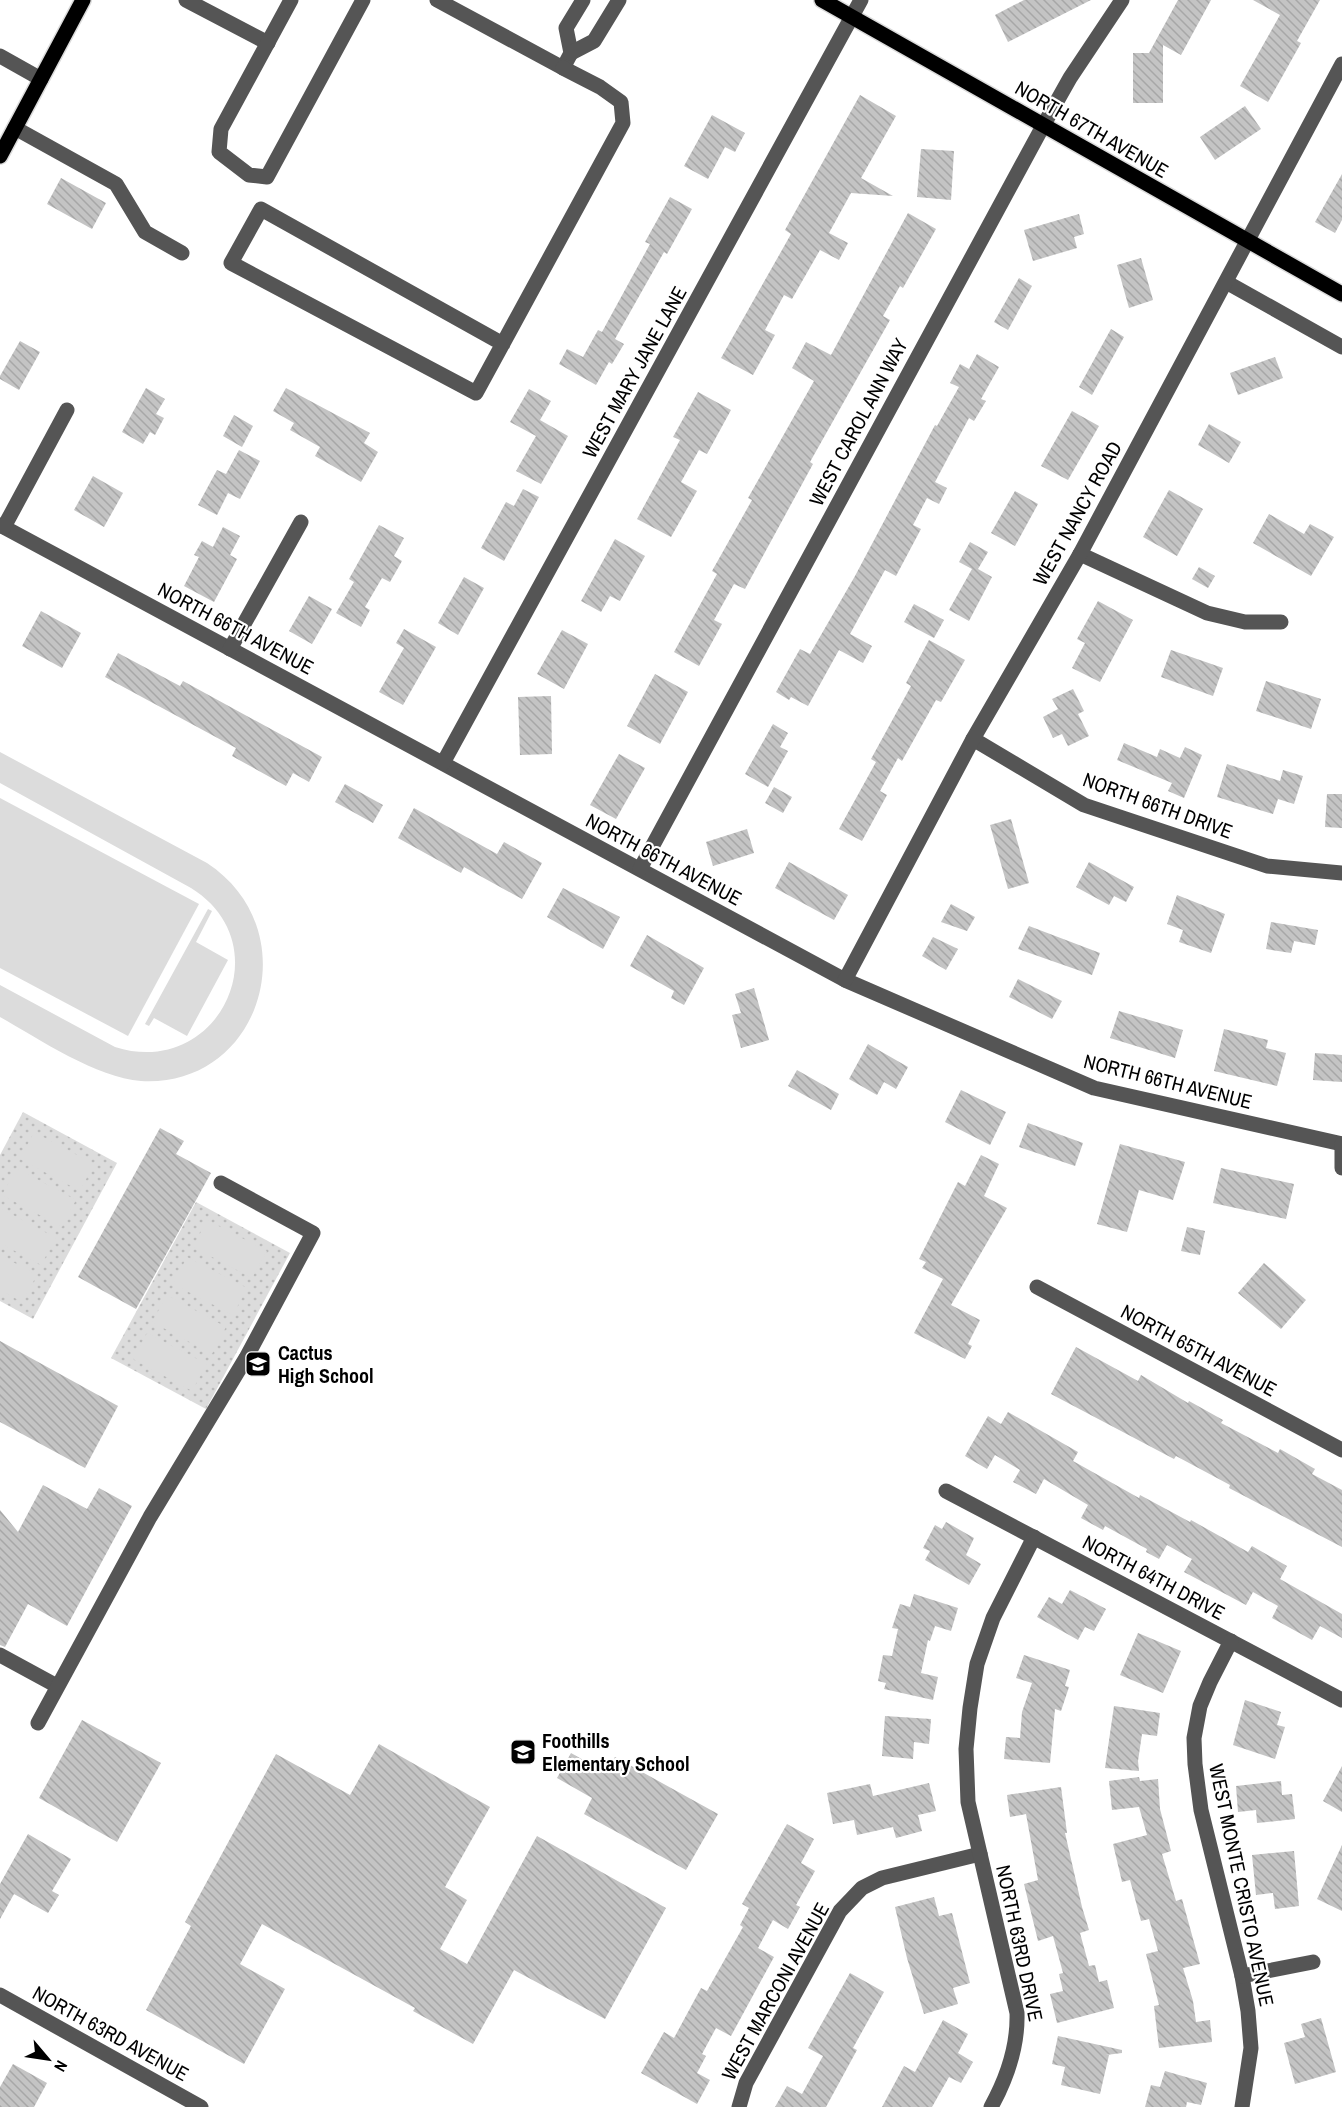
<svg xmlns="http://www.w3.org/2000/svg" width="1342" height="2107" font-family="'Archivo Narrow',sans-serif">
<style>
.park{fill:url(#park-dots)}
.pitch{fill:#dcdcdc}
.building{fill:url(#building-back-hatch)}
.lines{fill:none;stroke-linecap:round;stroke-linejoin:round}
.major-casing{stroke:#dbdbdb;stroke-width:18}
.minor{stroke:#555;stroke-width:15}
.major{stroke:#000;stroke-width:15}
.labels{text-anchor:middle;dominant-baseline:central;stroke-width:4.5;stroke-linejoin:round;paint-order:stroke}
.street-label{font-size:20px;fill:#000;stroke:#fff}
.poi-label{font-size:20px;font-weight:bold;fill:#000;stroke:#fff;text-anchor:start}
</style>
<defs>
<pattern id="park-dots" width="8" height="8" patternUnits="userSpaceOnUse" patternTransform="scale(1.5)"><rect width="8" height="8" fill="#dcdcdc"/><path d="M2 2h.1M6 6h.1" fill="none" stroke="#bbb" stroke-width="1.8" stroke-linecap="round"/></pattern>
<pattern id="building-back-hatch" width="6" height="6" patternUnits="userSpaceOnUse" patternTransform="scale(1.5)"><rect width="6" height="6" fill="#c4c4c4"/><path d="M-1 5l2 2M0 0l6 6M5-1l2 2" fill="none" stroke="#a7a7a7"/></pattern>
</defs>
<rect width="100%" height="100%" fill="#fff"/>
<g class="park">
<path d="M23 1112 117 1163 33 1319 0 1301V1155Z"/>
<path d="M196 1202 290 1253 206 1409 111 1358Z"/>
</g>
<g class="pitch">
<path d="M0 752 207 863C309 930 262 1088 141 1081 97 1078 39 1039 0 1017V985L115 1047C218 1080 283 945 191 888L0 783Z"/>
<path d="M0 798 199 904 128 1036 0 968Z"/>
<path d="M208 909 212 911 196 942 228 960 187 1036 154 1018 149 1026 145 1024Z"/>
<path d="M34 1132 94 1164 80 1191 20 1159Z"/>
<path d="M16 1168 76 1200 62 1227 2 1195Z"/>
<path d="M0 1208 56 1238 41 1265 0 1243Z"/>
<path d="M207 1220 267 1251 252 1278 193 1247Z"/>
<path d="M0 1255 37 1275 22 1302 0 1290Z"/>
<path d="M187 1257 247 1288 233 1315 173 1284Z"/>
<path d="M167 1295 226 1327 212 1354 152 1322Z"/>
<path d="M147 1333 207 1364 192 1391 133 1359Z"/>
</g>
<g class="building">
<path d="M1024 0H1091L1008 42 995 15Z"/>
<path d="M1178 0H1211L1181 55 1163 45V103H1133V53H1149Z"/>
<path d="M1253 0H1320L1297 41 1301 43 1268 102 1240 86 1280 15Z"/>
<path d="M860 95 896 116 861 178 893 196 851 193 829 233 848 243 839 260 820 250 792 299 784 295 765 330 775 335 753 375 721 358 791 234 785 230Z"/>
<path d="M1245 106 1261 129 1215 160 1200 137Z"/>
<path d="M712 115 745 133 735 152 725 147 708 179 684 166Z"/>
<path d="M921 149 954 151 951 200 917 197Z"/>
<path d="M1342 174V220L1335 233 1315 222Z"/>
<path d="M61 178 106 203 92 229 47 204Z"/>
<path d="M670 197 692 209 667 254 664 252 615 339 624 344 612 364 609 362 596 385 559 364 567 349 583 357 598 330 602 332 650 244 645 242Z"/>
<path d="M908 213 936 229 903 288 900 286 883 316 890 320 810 462 813 464 745 589 734 584 714 620 722 624 699 666 674 652 717 574 712 571 752 500 748 498 814 381 792 368 806 342 831 355Z"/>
<path d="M1079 214 1084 234 1074 237 1077 248 1033 261 1024 230Z"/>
<path d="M1141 258 1153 300 1129 308 1117 265Z"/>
<path d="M1019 278 1032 286 1008 330 994 322Z"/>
<path d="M1111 329 1124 337 1092 395 1079 387Z"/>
<path d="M20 341 40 352 19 390 0 379V376Z"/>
<path d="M977 354 999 367 981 399 986 401 974 421 969 418 935 482 947 488 939 504 927 498 913 525 921 529 896 576 885 570 850 634 872 646 863 663 839 650 808 706 791 697 789 700 776 692 800 649 810 654 855 576 935 425 937 426 959 387 950 383 960 364 969 369Z"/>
<path d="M1275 357 1283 378 1238 395 1230 373Z"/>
<path d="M146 388 165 399 156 414 164 418 155 435 150 432 143 444 122 432Z"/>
<path d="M286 388 370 433 364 443 378 452 361 482 315 456 320 447 290 430 294 423 273 411Z"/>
<path d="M529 389 551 401 540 420 568 436 541 484 516 471 536 436 510 422Z"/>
<path d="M698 392 731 410 707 454 699 450 681 482 697 491 671 537 637 519 680 440 673 437Z"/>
<path d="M1072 411 1099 426 1068 480 1041 466Z"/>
<path d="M234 415 253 426 242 447 223 436Z"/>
<path d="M1209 424 1241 442 1229 463 1198 445Z"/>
<path d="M239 450 260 461 240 499 228 493 217 515 198 505 217 470 226 474Z"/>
<path d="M93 476 123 493 104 527 74 510Z"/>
<path d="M523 489 539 497 504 561 481 548 506 502 514 506Z"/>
<path d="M1169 490 1203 509 1177 556 1143 537Z"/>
<path d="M1015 491 1038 504 1015 546 991 533Z"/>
<path d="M1269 514 1304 534 1310 524 1334 537 1311 576 1253 543Z"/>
<path d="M379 525 404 538 394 556 402 561 390 582 382 578 365 607 370 610 361 627 336 613 354 582 349 579Z"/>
<path d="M223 527 240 536 230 555 237 559 214 602 184 586 199 557 194 555 202 541 213 547Z"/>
<path d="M615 539 645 556 620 601 610 596 601 612 581 601Z"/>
<path d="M970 542 988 552 978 569 992 577 969 621 949 610 972 569 959 562Z"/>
<path d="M1199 567 1215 576 1208 588 1192 579Z"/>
<path d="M464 577 484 588 458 635 438 623Z"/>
<path d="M309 596 332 609 312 644 289 631Z"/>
<path d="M1098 601 1133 620 1100 682 1072 668 1085 643 1077 639Z"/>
<path d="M914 604 944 620 934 638 904 622Z"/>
<path d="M41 611 81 633 62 668 22 646Z"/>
<path d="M404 629 436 647 403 705 379 692 404 648 396 643Z"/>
<path d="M562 630 588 644 564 689 537 674Z"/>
<path d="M929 640 965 660 941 702 936 700 902 761 898 758 880 791 887 795 862 841 839 829 876 762 871 759 911 686 906 683Z"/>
<path d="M1171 650 1223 668 1213 696 1161 677Z"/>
<path d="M118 653 180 686 183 681 322 757 309 782 293 773 286 786 232 756 236 748 105 677Z"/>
<path d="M655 674 688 692 660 744 627 726Z"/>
<path d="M1266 681 1321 699 1311 729 1256 711Z"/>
<path d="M1073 689 1084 711 1078 714 1089 736 1068 746 1062 734 1053 738 1043 717 1058 709 1052 699Z"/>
<path d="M551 696 552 754 520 755 518 697Z"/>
<path d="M773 724 788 733 780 747 788 751 768 787 745 774Z"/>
<path d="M1124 743 1157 757 1160 749 1180 758 1185 747 1202 755 1184 798 1168 791 1172 783 1117 760Z"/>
<path d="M619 754 645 768 616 819 590 805Z"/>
<path d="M1227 764 1280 781 1283 770 1303 776 1294 804 1278 799 1273 814 1217 797Z"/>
<path d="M345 784 383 805 373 823 335 802Z"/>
<path d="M774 787 792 797 783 813 765 803Z"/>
<path d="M1327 794H1342V828L1325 827Z"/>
<path d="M414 808 497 854 504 842 542 863 522 899 464 867 461 873 398 838Z"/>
<path d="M1011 819 1029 883 1008 889 990 825Z"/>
<path d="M747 829 754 853 713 866 706 842Z"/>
<path d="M789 862 848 895 834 920 775 888Z"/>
<path d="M1089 862 1134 887 1126 902 1114 896 1109 905 1076 887Z"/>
<path d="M563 888 620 917 603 949 547 917Z"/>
<path d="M1177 895 1225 914 1211 953 1179 942 1183 930 1167 924Z"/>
<path d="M951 904 975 917 967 931 941 922Z"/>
<path d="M1271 922 1318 930 1315 945 1294 941 1291 953 1266 949Z"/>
<path d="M1029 926 1100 953 1092 975 1018 949Z"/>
<path d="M647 935 704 968 684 1005 671 998 674 991 630 966Z"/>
<path d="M933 937 958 949 946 970 922 956Z"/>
<path d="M1018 979 1062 1001 1052 1019 1009 997Z"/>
<path d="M754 988 769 1040 741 1048 732 1015 741 1013 735 994Z"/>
<path d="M1119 1011 1183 1030 1175 1058 1110 1038Z"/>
<path d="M1224 1029 1268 1040 1266 1048 1286 1053 1277 1086 1214 1071Z"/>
<path d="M868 1044 908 1067 896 1089 884 1082 877 1095 849 1079Z"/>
<path d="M1315 1053 1342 1055V1082L1313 1080Z"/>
<path d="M797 1070 839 1094 831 1110 788 1086Z"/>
<path d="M961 1090 1006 1112 990 1145 945 1122Z"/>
<path d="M1028 1123 1083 1143 1075 1166 1019 1147Z"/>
<path d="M160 1128 184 1141 176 1154 211 1173 136 1309 78 1277Z"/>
<path d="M1120 1144 1185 1162 1173 1200 1139 1190 1127 1232 1097 1224Z"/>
<path d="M981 1155 999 1164 984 1196 1007 1208 951 1305 980 1320 968 1344 972 1346 965 1359 914 1333 943 1279 922 1268 926 1262 919 1259 958 1182 965 1186Z"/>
<path d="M1221 1168 1294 1184 1286 1219 1213 1203Z"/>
<path d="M1187 1227 1205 1231 1200 1255 1181 1251Z"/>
<path d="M1264 1263 1306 1300 1281 1329 1238 1293Z"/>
<path d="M0 1341 118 1406 85 1468 0 1422Z"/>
<path d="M1076 1347 1138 1381 1141 1375 1188 1403 1189 1401 1223 1420 1221 1423 1278 1453 1280 1449 1315 1469 1312 1474 1342 1490V1547L1229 1488 1230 1485 1176 1456 1174 1459 1051 1394Z"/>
<path d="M1008 1412 1078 1452 1073 1461 1139 1498 1140 1495 1190 1522 1191 1520 1248 1552 1252 1546 1287 1566 1280 1579 1342 1614V1638L1320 1626 1312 1640 1272 1618 1278 1606 1253 1592 1246 1605 1184 1572 1192 1559 1167 1545 1159 1559 1146 1552 1147 1549 1105 1526 1103 1530 1081 1518 1088 1505 1044 1479 1036 1494 1013 1482 1020 1470 995 1455 987 1469 965 1456 988 1416 1001 1424Z"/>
<path d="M43 1485 87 1509 99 1488 132 1506 67 1626 28 1604 5 1647 0 1645V1510L18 1532Z"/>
<path d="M946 1522 974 1538 966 1555 981 1564 969 1585 925 1560 930 1551 923 1548 935 1525 942 1529Z"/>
<path d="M1070 1590 1106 1609 1094 1631 1085 1627 1078 1640 1037 1617 1049 1597 1062 1604Z"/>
<path d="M914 1594 958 1608 951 1631 935 1626 930 1641 928 1640 921 1673 938 1677 933 1700 884 1689 886 1683 878 1681 883 1655 892 1656 898 1629 892 1628 900 1604 910 1607Z"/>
<path d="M1138 1633 1181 1651 1163 1693 1120 1675Z"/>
<path d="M1024 1655 1070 1670 1065 1686 1069 1687 1061 1711 1055 1709 1050 1763 1004 1759 1006 1737 1020 1738 1022 1712 1032 1683 1016 1678Z"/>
<path d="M1245 1700 1281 1712 1277 1725 1285 1727 1275 1759 1233 1745Z"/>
<path d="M1114 1706 1160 1713 1157 1736 1142 1734 1138 1761 1139 1771 1105 1768Z"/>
<path d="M885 1716 931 1719 929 1744 914 1742 913 1759 882 1756Z"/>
<path d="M82 1720 161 1763 117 1842 39 1798Z"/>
<path d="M379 1744 490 1807 445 1887 467 1900 440 1949 467 1964 537 1836 666 1908 605 2019 514 1970 473 2044 413 2011 415 2008 262 1924 240 1964 285 1989 244 2064 146 2010 191 1926 185 1922 276 1754 350 1795Z"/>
<path d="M571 1753 606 1773 615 1757 718 1814 686 1870 584 1814 592 1798 557 1778Z"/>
<path d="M1342 1766V1812L1323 1801Z"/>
<path d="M1139 1777 1140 1781 1158 1779 1160 1809 1171 1851 1162 1854 1176 1901 1182 1899 1200 1964 1183 1968 1193 2001 1196 2022 1210 2020 1212 2042 1159 2048 1154 2006 1159 2005 1146 1954 1158 1951 1149 1919 1141 1921 1130 1880 1122 1882 1113 1844 1147 1835 1139 1807 1112 1810 1109 1781Z"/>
<path d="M1281 1781 1282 1795 1292 1794 1295 1819 1257 1823 1256 1810 1238 1812 1236 1786Z"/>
<path d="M929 1783 936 1811 918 1815 922 1831 896 1838 893 1827 857 1835 854 1820 833 1824 827 1793 870 1784 873 1796Z"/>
<path d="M1061 1787 1067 1833H1065L1082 1907 1089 1930 1080 1933 1089 1966 1095 1965 1099 1982 1107 1980 1114 2008 1057 2023 1050 1994 1063 1991 1059 1974 1063 1973 1053 1936 1038 1941 1024 1884 1038 1880 1026 1814 1010 1817 1007 1795Z"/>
<path d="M787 1824 814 1839 801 1863 815 1871 796 1905 800 1907 788 1929 773 1920 758 1948 774 1957 731 2036 716 2028 702 2054 706 2056 697 2073 710 2080 697 2104 641 2073 664 2032 674 2038 701 1988 707 1991 743 1927 740 1925 749 1908 742 1904Z"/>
<path d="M28 1834 71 1859 52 1891 59 1895 48 1913 14 1894 0 1919V1884Z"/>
<path d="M1342 1845V1911L1317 1899Z"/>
<path d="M1294 1851 1299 1906 1275 1909 1273 1893 1256 1895 1252 1855Z"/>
<path d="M934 1897 939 1916 952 1913 970 1983 953 1988 958 2004 924 2014 907 1958 895 1907Z"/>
<path d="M850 1973 884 1992 853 2048 857 2050 826 2107H775L787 2086 802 2094 823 2056 808 2048Z"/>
<path d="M1321 2018 1336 2072 1295 2084 1284 2043 1305 2037 1301 2024Z"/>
<path d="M943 2020 968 2034 958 2053 973 2062 961 2083 949 2077 932 2107H882L904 2066 915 2072Z"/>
<path d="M1058 2036 1122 2050V2053L1106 2055H1109L1100 2094 1061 2085 1065 2067 1052 2064Z"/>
<path d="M13 2064 47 2083 34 2107H0V2087Z"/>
<path d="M1165 2071 1207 2083 1201 2105 1187 2102 1186 2107H1145L1151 2085 1160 2087Z"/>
</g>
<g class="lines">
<g class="major-casing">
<g id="major">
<path d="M822 0 1342 294"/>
<path d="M0 156 83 0"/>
</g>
</g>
<g class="minor">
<path d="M186 0 268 43"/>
<path d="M291 0 221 129 219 152 249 175 267 177 363 0"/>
<path d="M437 0 563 68 571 53 566 28 583 0"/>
<path d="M571 53 594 41 619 0"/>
<path d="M0 56 41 79"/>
<path d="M15 128 116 184 145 232 182 253"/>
<path d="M1226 282 1342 347"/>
<path d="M503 344 261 209 231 263 476 393 623 123 621 102 600 87 563 68"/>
<path d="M0 525 845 980 1094 1088 1342 1144"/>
<path d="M4 527 67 410"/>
<path d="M1080 554 1207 613 1245 622H1281"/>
<path d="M230 649 301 522"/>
<path d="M973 739 1084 805 1267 866 1342 873"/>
<path d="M443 763 861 0"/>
<path d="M640 869 1043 126 1070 78 1122 0"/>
<path d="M845 980 973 739 1080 554 1342 64"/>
<path d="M1342 1144V1168"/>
<path d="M1037 1287 1342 1450"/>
<path d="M946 1491 1342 1700"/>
<path d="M1231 1641 1210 1682 1200 1706 1194 1738 1195 1764 1201 1810 1242 1976 1248 2011 1251 2048 1242 2107"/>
<path d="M0 1655 57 1686"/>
<path d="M38 1723 150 1517 246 1358 313 1233 221 1183"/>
<path d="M1242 1976 1313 1962"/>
<path d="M0 1995 201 2107"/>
<path d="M739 2107 746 2083 840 1911 862 1888 882 1878 980 1854"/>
<path d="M991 2107C1007 2078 1018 2046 1017 2013L968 1802 966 1749 970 1708 977 1664 993 1618 1034 1537"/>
</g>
<use href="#major" class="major"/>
</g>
<defs>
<g id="school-square" transform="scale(1.35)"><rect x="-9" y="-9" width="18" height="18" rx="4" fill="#000" stroke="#fff"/><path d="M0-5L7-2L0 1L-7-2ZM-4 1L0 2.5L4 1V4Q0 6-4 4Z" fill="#fff"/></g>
</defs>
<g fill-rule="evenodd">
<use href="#school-square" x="258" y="1364"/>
<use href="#school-square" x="523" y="1752"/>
</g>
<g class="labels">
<g class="street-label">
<text transform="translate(1092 129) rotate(30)">NORTH 67TH AVENUE</text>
<text transform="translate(634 372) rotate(-61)">WEST MARY JANE LANE</text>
<text transform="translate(858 422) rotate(-62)">WEST CAROL ANN WAY</text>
<text transform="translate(1077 513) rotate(-61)">WEST NANCY ROAD</text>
<text transform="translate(236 628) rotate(28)">NORTH 66TH AVENUE</text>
<text transform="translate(1158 805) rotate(20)">NORTH 66TH DRIVE</text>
<text transform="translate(664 859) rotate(28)">NORTH 66TH AVENUE</text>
<text transform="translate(1168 1081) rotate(14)">NORTH 66TH AVENUE</text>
<text transform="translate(1199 1350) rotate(28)">NORTH 65TH AVENUE</text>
<text transform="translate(1154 1577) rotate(28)">NORTH 64TH DRIVE</text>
<text transform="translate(1242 1885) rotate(78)">WEST MONTE CRISTO AVENUE</text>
<text transform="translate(1020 1943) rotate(78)">NORTH 63RD DRIVE</text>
<text transform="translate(775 1991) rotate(-61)">WEST MARCONI AVENUE</text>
<text transform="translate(111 2033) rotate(29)">NORTH 63RD AVENUE</text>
</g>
<g class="poi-label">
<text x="278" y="1352">Cactus<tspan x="278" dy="23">High School</tspan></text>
<text x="542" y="1740">Foothills<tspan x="542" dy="23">Elementary School</tspan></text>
</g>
</g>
<g transform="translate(48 2059) rotate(119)" stroke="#ffffff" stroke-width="4.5" paint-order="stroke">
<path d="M0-4.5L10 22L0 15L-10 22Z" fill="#000000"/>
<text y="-9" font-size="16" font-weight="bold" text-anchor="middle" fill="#000000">N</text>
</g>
</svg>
